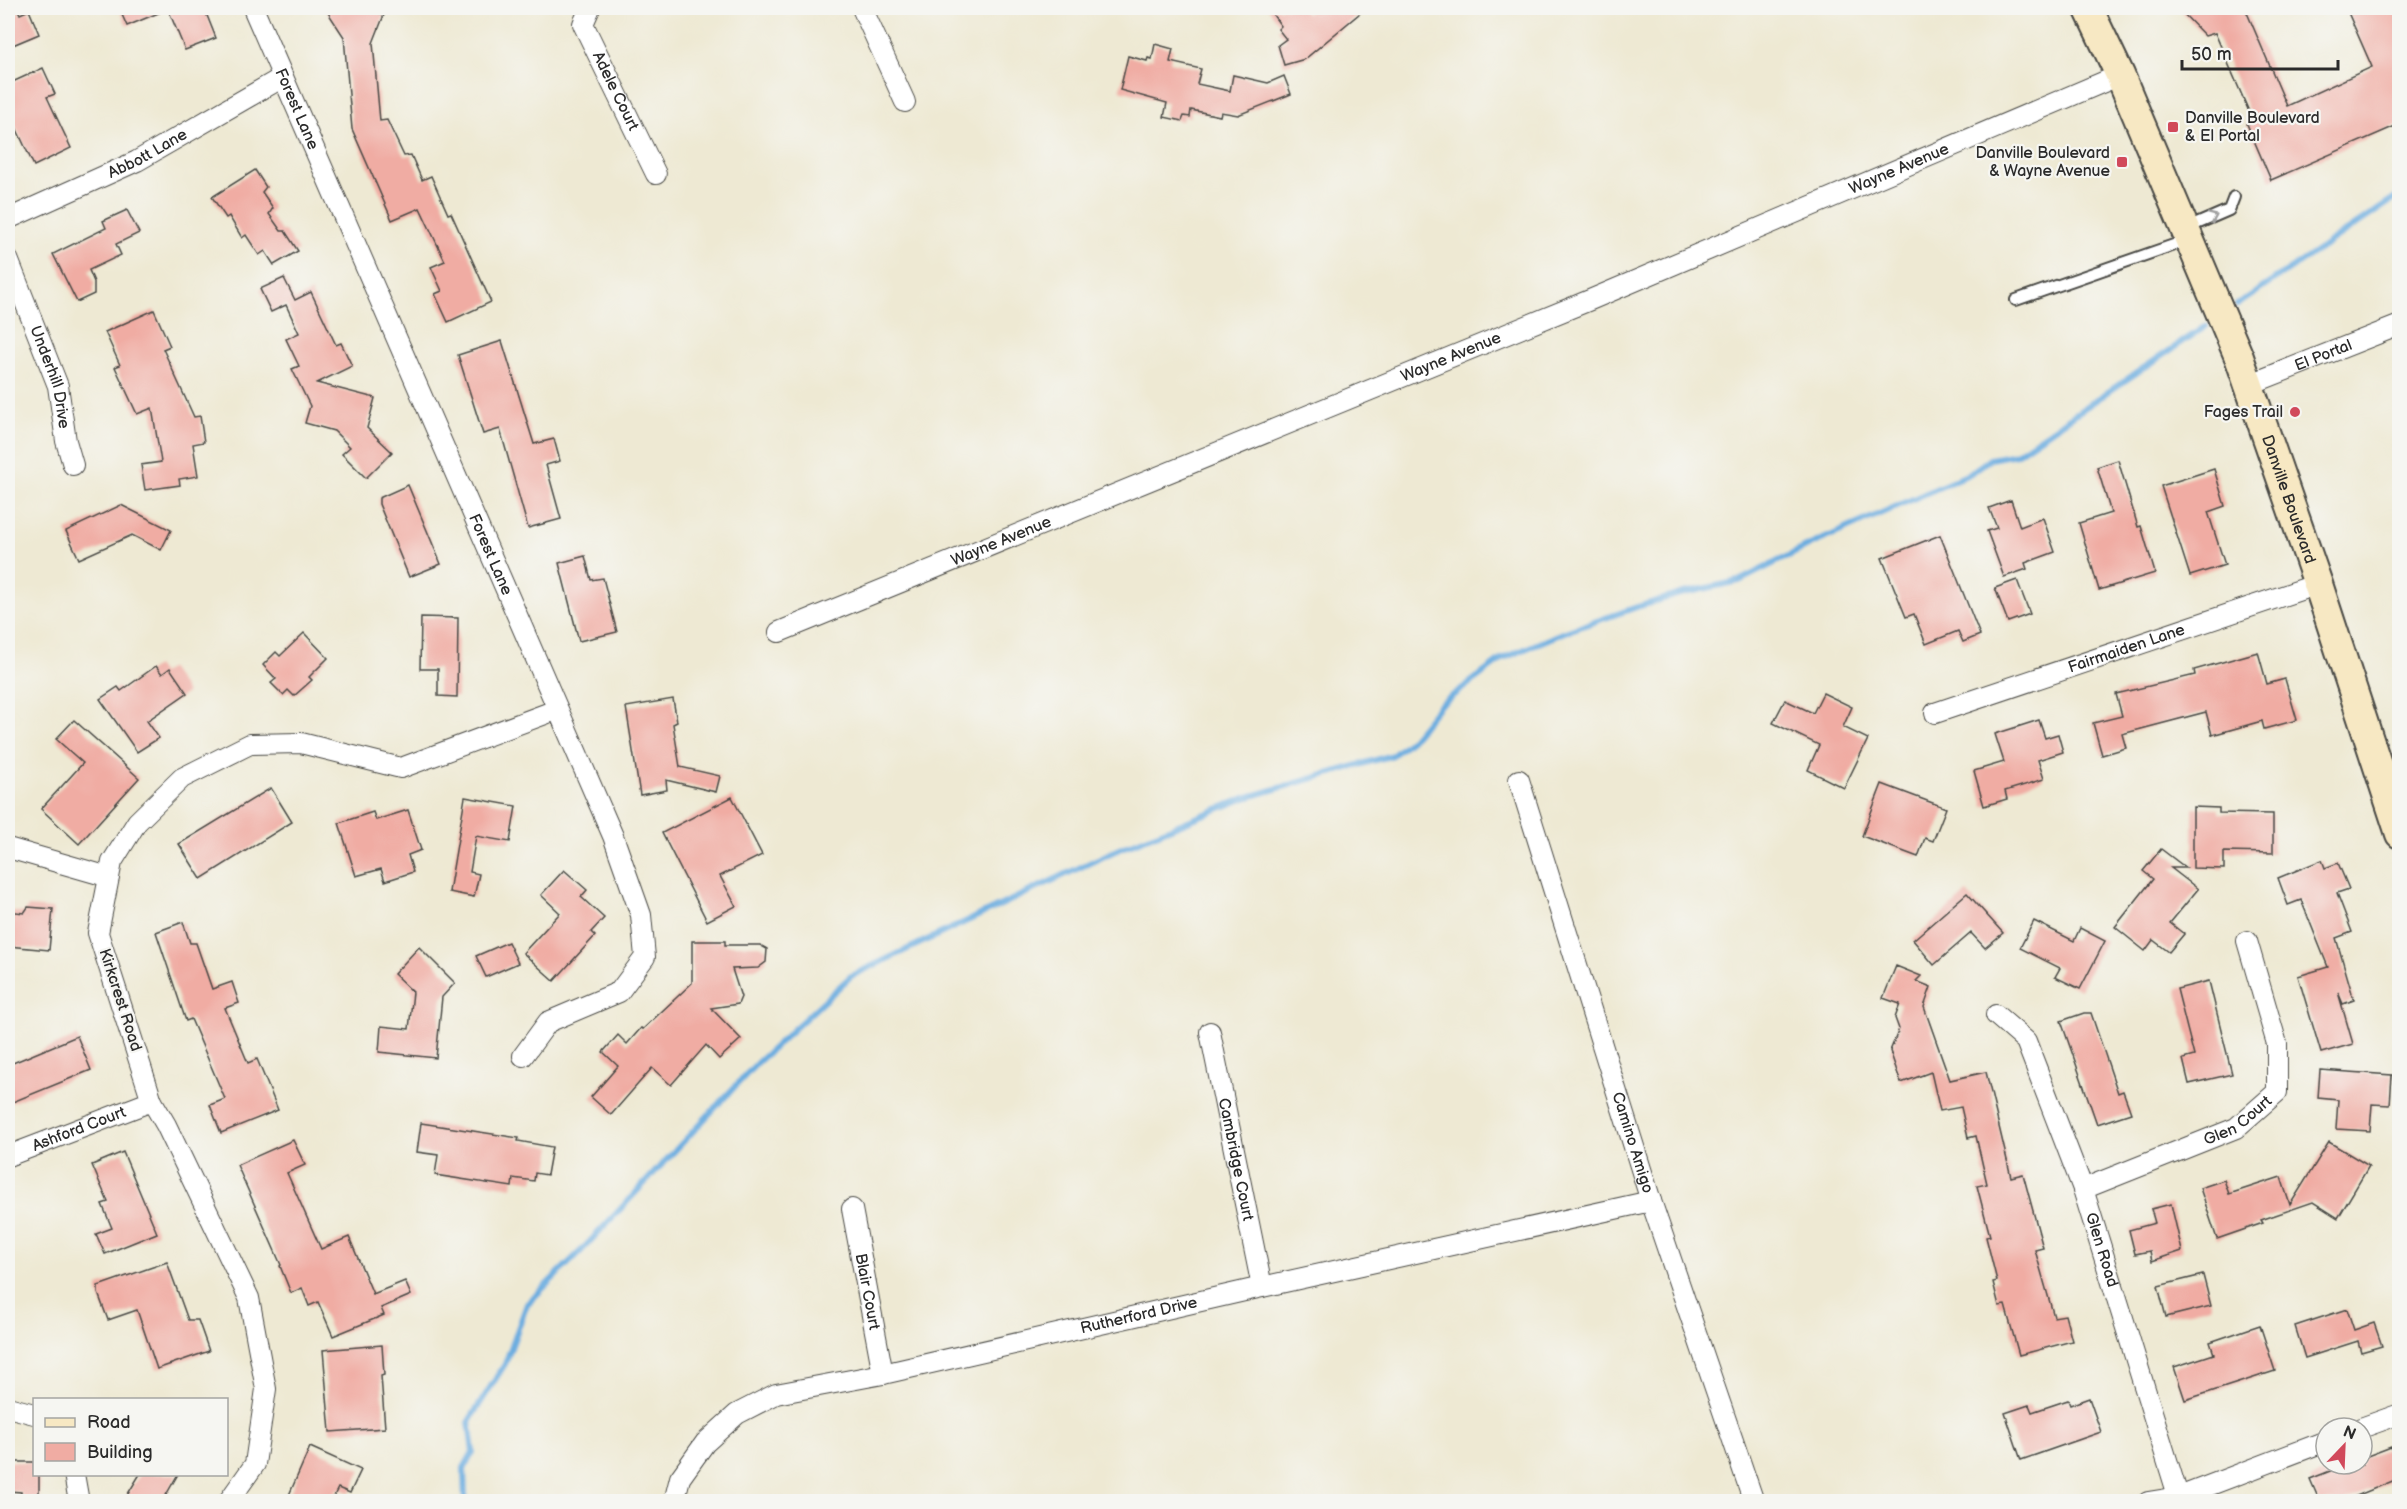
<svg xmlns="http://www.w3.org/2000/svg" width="2407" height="1509" font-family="'Balsamiq Sans',sans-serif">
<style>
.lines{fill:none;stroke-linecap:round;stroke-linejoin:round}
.stream{stroke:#6cade0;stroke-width:6}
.building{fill:#f0aca3}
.service-casing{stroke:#484844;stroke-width:14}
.minor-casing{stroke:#484844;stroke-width:22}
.secondary-casing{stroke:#484844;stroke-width:32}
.service{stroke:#fff;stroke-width:10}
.minor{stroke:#fff;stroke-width:20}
.secondary{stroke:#f7e8c3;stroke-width:28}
.oneway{stroke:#a0a0a0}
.poi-dot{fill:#d1495b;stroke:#f6f6f2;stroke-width:2}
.labels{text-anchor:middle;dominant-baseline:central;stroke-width:4.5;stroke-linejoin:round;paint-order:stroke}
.street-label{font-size:16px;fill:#2b2b2b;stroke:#f6f6f2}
.poi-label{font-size:16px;fill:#2b2b2b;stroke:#f6f6f2;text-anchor:end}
</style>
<rect width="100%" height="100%" fill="#f6f6f2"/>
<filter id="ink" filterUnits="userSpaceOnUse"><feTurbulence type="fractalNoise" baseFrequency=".0167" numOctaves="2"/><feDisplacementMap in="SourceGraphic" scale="12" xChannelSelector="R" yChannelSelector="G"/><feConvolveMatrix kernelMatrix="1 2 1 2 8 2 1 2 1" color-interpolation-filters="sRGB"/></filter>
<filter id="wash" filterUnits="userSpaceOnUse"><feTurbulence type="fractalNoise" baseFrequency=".008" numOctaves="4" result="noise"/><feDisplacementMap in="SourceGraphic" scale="24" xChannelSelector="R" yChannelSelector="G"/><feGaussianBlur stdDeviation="1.35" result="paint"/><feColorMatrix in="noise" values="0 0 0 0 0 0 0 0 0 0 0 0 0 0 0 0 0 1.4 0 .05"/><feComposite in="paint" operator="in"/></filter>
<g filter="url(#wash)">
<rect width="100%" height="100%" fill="#eee9d3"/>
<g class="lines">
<g class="stream">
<path d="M2237 305 2400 195"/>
<path d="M465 1502 464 1468 473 1452 469 1421 505 1364 527 1304 581 1251 757 1063 851 976 1119 849 1245 798 1393 755 1411 740 1440 705 1502 659 1562 633 1637 607 1680 594 1739 581 1810 545 1969 474 1990 459 2016 454 2206 326"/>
</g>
</g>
<g id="blocks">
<g class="building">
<path d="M8 8H17L20 14 29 10 39 34 8 47Z"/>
<path d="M119 8H204L216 38 185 50 168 9 127 26Z"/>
<path d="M325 8H364L384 15 373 43 380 121 387 120 404 156 411 155 422 180 431 176 448 214 451 213 491 302 448 322 435 294 442 291 431 267 445 261 420 208 392 220 352 129 344 37Z"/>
<path d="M1268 8H1302L1306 14 1315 8H1366L1305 59 1284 65 1278 45 1286 39 1278 29 1281 26Z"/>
<path d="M2178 8H2245L2287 106 2372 67 2346 8H2400V124L2271 180 2247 124 2253 121 2215 33 2205 36Z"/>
<path d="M1155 44 1173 49 1170 62 1201 69 1197 84 1230 91 1233 75 1268 83 1284 76 1291 94 1238 115 1221 112 1220 116 1191 110 1190 117 1184 116 1182 121 1164 117 1167 103 1120 90 1128 56 1147 61 1148 58 1152 59Z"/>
<path d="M43 68 55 94 47 97 71 148 34 166 12 119 8 121V84Z"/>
<path d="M255 170 266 187 262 192 273 208 269 214 281 231H285L298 251 274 265 265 251 259 255 246 235 242 238 229 216 226 218 212 197Z"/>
<path d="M127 210 139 233 116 244 121 255 89 270 94 282V294L77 302 53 254 106 228 103 221Z"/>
<path d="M284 278 295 300 311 292 336 345 341 343 352 366 317 383 375 398 367 428 392 452 366 478 342 454 350 447 334 431 305 423 310 406 292 369 299 366 286 339 299 333 286 305 271 312 260 289Z"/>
<path d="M154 310 170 346 163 349 194 417 200 416 204 442 193 444 198 476 179 479 180 485 145 490 141 465 161 462 152 408 137 414 115 367 120 365 105 332Z"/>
<path d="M502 341 534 444 554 439 560 461 546 465 561 519 528 528 500 429 483 434 458 355Z"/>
<path d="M2118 460 2138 527 2141 526 2155 573 2099 590 2079 523 2111 513 2097 467Z"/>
<path d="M2214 469 2225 506 2208 512 2225 565 2190 576 2161 486Z"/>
<path d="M408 485 441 564 409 577 379 504V498Z"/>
<path d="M2011 500 2020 527 2043 518 2055 552 2025 563 2027 569 2004 577 1987 531 1997 528 1989 508Z"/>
<path d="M121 505 171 530 161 550 132 535 79 559 66 531Z"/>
<path d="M1940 535 1980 635 1963 642 1958 631 1926 644 1914 614 1906 617 1882 558Z"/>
<path d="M585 556 591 580 603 578 617 632 579 641 559 563Z"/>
<path d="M2017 580 2030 614 2008 622 1995 588Z"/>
<path d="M421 617 458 618 457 697 438 696V669H420Z"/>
<path d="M304 633 328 658 309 677 312 680 294 696 288 690 283 695 271 683 276 679 263 665 276 652 280 656Z"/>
<path d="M2258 652 2267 684 2285 679 2297 720 2264 729 2262 721 2212 735 2206 712 2122 734 2126 748 2102 755 2093 723 2122 716 2116 694 2195 675 2194 670Z"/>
<path d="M156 666 162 674 170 668 187 693 147 721 159 738 137 752 100 699 118 687 121 691Z"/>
<path d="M1823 693 1852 707 1843 727 1868 739 1844 788 1808 770 1819 745 1773 723 1785 700 1813 713Z"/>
<path d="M673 699 677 722 673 724 680 767 720 776 716 792 666 780 667 790 640 795 626 707Z"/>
<path d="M74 720 139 778 79 844 41 809 83 763 56 739Z"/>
<path d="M2039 720 2045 738 2058 734 2063 752 2038 760 2044 779 2005 791 2007 799 1984 806 1974 771 2004 762 1995 734Z"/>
<path d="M1882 784 1946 808 1933 841 1925 838 1918 857 1862 836Z"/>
<path d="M271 788 292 822 201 879 179 844Z"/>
<path d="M465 797 516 806 510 842 476 836 470 872 479 874 474 897 449 892Z"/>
<path d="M732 797 762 855 720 876 736 906 707 921 662 833Z"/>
<path d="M2193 807 2219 808V813L2273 814V853L2224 852V869L2193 868Z"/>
<path d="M408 810 421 850 408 855 413 872 385 881 381 869 356 876 339 823 373 812 376 820Z"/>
<path d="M2161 849 2186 868H2171L2198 889 2170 923 2184 934 2169 952 2153 940 2145 951 2115 927 2153 879 2143 871Z"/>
<path d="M2322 860 2325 868 2338 863 2349 889 2337 893 2352 932 2336 938 2354 1000 2343 1004 2338 992 2353 1044 2321 1053 2298 976 2328 967 2301 900 2288 905 2278 878Z"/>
<path d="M564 870 587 890 581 897 604 918 591 932 595 936 554 981 523 953 560 913 541 895Z"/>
<path d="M1967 893 2003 933 1985 948 1971 933 1934 965 1913 940Z"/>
<path d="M28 907 53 909 49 950 8 946V911L24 913Z"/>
<path d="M2034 921 2074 941 2080 928 2105 941 2080 989 2055 977 2060 968 2020 948Z"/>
<path d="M183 922 190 943H196L212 989 232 982 239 1003 225 1008 248 1063 257 1059 278 1110 221 1133 210 1105 225 1099 191 1019 186 1021 156 932Z"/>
<path d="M692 941H725V945H760L767 949 766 962 758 968 732 969 741 997 738 1004 711 1008 741 1039 719 1059 706 1045 671 1085 652 1068 611 1115 591 1097 618 1066 603 1052 618 1035 627 1044 641 1028 643 1029 692 983Z"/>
<path d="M508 942 518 963 486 977 476 956Z"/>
<path d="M419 947 455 983 442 997 436 1058 379 1052 381 1026 409 1029 413 992 394 974Z"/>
<path d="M1896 966 1921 976 1916 981 1931 987 1924 1007 1950 1080 1986 1072 2011 1177 2023 1174 2043 1248 2035 1250 2054 1317 2065 1315 2072 1341 2019 1355 2005 1305 1999 1306 1993 1282 1997 1281 1986 1237 1990 1236 1977 1186 1987 1184 1976 1136 1968 1138 1961 1107 1940 1111 1931 1072 1901 1083 1890 1051 1899 1029 1895 1018 1900 1004 1883 998Z"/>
<path d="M2209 981 2232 1074 2189 1084 2183 1059 2194 1056 2177 989Z"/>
<path d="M2084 1013H2091L2118 1093 2123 1091 2131 1113 2097 1124 2061 1021Z"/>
<path d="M77 1036 91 1070 8 1104V1065Z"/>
<path d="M2320 1070 2392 1075 2390 1105 2372 1104 2370 1131 2336 1129 2338 1100 2318 1098Z"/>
<path d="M421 1123 519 1138 518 1141 552 1147 547 1175 535 1173 534 1181 513 1178 512 1187 435 1175 438 1155 417 1152Z"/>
<path d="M293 1140 305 1165 287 1173 321 1249 349 1237 373 1294 405 1281 411 1295 381 1308 384 1315 333 1336 318 1302 309 1306 302 1288 291 1293 280 1266 281 1265 237 1165Z"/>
<path d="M2329 1142 2369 1166 2338 1218 2313 1202 2261 1220 2263 1223 2217 1239 2200 1188 2224 1180 2229 1194 2281 1177 2290 1205Z"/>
<path d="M123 1152 157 1233 105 1254 96 1234 112 1228 102 1204 108 1202 92 1165Z"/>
<path d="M2171 1204 2182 1251 2152 1261 2150 1251 2135 1254 2129 1230 2155 1223 2151 1209Z"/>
<path d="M167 1262 188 1320H198L209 1351 157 1369 137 1310 108 1320 98 1293V1286Z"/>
<path d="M2203 1275 2211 1306 2166 1317 2158 1286Z"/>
<path d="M2347 1309 2354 1330 2374 1323 2382 1346 2361 1352 2358 1341 2305 1358 2295 1326Z"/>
<path d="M2260 1325 2275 1371 2185 1400 2174 1367 2214 1354 2210 1342Z"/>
<path d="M382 1345 384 1375 381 1376 385 1428 330 1432 323 1350Z"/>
<path d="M2089 1398 2101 1432 2021 1460 2005 1413 2029 1405 2032 1412 2068 1400 2070 1405Z"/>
<path d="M310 1447 361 1470 350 1493 338 1488 331 1502H286Z"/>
<path d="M2391 1447 2400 1467V1478L2342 1502H2320L2310 1479 2348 1464H2362V1458Z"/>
<path d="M8 1462H34V1474H39V1502H21V1492L8 1491Z"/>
<path d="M140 1474H178L162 1502H123Z"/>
</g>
</g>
</g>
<g filter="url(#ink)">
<use href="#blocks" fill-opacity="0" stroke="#484844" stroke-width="1.5"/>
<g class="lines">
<g class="service-casing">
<g id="service">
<path d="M2185 229 2229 210 2234 197"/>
<path d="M2016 300 2188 240"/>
</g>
</g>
<g class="minor-casing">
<g id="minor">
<path id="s1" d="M253 8 613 836 641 915 645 957 619 992 548 1022 523 1056"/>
<path id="s2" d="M590 8 583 24 656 174"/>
<path d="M862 8 905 102"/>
<path id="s3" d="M8 219 137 161 283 77"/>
<path id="s4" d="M8 259 58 386 66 441 73 465"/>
<path id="s5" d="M2248 385 2400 325"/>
<path id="s6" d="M779 632 1590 300 2120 75"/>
<path id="s7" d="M1935 713 2318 584"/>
<path id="s8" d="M1519 780 1651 1201 1754 1502"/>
<path d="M8 848 109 877"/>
<path id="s9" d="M1996 1015 2026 1041 2083 1189 2180 1502"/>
<path id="s10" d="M1210 1032 1262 1287"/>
<path id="s11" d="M8 1156 152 1101"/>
<path id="s12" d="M2083 1189 2236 1128 2277 1092V1044L2247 941"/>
<path id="s13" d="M852 1209 883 1374"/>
<path d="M8 1407 34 1414"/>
<path d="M2361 1428 2400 1414"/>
<path d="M74 1474 79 1502"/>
<path d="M228 1502 255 1464 266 1389 249 1298 166 1125 152 1101 98 933 112 862 137 822 182 778 250 744 301 743 401 768 556 710"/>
<path id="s14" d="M674 1502 680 1478 705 1443 737 1414 776 1394 883 1374 1262 1287 1651 1201"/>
<path d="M2148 1502 2179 1497 2326 1441"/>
</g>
</g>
<g class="secondary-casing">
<g id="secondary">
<path id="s15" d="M2088 8 2120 75 2239 357 2318 584 2400 834"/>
</g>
</g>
<use href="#service" class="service"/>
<use href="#minor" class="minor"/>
<use href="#secondary" class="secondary"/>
</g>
<defs><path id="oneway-chevron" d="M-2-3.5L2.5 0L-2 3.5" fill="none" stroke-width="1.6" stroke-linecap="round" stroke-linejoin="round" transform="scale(1.5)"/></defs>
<use class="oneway" href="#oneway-chevron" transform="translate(2213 217) rotate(-24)"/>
</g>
<g class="poi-dot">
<rect x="2167" y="121" width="12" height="12" rx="3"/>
<rect x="2116" y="156" width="12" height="12" rx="3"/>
<circle cx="2295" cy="412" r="6"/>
</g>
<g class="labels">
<g class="street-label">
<text stroke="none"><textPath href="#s2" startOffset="92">Adele Court</textPath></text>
<text stroke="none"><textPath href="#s1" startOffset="110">Forest Lane</textPath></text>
<text stroke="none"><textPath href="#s3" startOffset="154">Abbott Lane</textPath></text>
<text stroke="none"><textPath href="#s6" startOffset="1212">Wayne Avenue</textPath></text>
<text stroke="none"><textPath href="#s5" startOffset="81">El Portal</textPath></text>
<text stroke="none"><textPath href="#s6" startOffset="726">Wayne Avenue</textPath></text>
<text stroke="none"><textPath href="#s4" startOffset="126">Underhill Drive</textPath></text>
<text stroke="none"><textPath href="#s15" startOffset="531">Danville Boulevard</textPath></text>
<text stroke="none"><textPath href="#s6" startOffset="240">Wayne Avenue</textPath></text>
<text stroke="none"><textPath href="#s1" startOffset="596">Forest Lane</textPath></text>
<text stroke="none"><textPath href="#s7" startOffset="202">Fairmaiden Lane</textPath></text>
<text transform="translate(120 1000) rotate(72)">Kirkcrest Road</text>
<text stroke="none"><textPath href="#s12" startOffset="170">Glen Court</textPath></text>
<text stroke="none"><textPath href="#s11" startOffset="76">Ashford Court</textPath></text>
<text stroke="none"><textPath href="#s8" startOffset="380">Camino Amigo</textPath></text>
<text stroke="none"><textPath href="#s10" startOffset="130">Cambridge Court</textPath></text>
<text stroke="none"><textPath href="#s9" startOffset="262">Glen Road</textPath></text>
<text stroke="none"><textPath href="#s13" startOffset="84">Blair Court</textPath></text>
<text stroke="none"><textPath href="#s14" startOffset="526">Rutherford Drive</textPath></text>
</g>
<g class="poi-label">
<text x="2185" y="118" text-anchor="start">Danville Boulevard<tspan x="2185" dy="18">&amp; El Portal</tspan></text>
<text x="2110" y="153">Danville Boulevard<tspan x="2110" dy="18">&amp; Wayne Avenue</tspan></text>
<text x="2283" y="412">Fages Trail</text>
</g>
</g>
<rect width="2407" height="1509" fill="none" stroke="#f6f6f2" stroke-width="30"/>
<rect x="33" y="1398" width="195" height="78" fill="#f6f6f2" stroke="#a5a5a2" stroke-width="1.5"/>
<rect x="45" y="1418" width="30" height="9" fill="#f7e8c3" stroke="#a5a5a2" stroke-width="1.5"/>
<text x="87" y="1428" font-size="18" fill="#2b2b2b">Road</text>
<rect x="45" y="1443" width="30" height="18" fill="#f0aca3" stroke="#a5a5a2" stroke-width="1.5"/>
<text x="87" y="1458" font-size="18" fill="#2b2b2b">Building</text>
<g transform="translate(2344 1446) rotate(23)"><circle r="28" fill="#f6f6f2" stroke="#a5a5a2" stroke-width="1.5"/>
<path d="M0-4.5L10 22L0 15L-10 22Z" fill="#d1495b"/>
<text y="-9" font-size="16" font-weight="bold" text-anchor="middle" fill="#2b2b2b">N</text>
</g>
<path d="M2182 60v9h156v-9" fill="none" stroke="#2b2b2b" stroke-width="3"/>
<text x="2191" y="60" font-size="18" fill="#2b2b2b" stroke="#f6f6f2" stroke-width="4.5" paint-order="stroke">50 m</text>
</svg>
